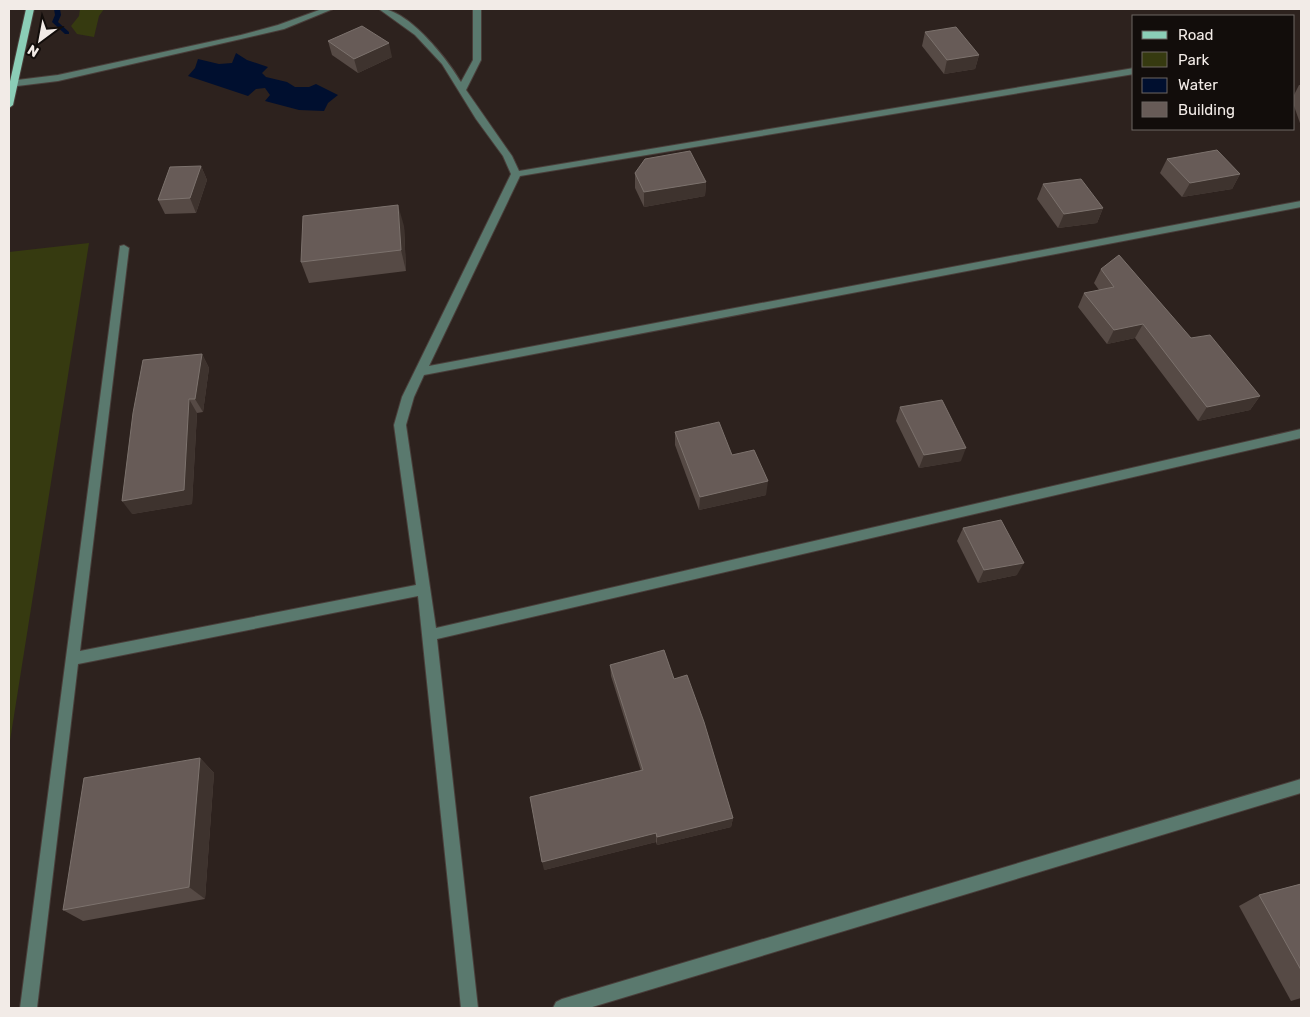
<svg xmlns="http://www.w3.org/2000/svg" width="1310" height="1017" font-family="Rubik,sans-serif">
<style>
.green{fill:#363a10}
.water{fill:#000f2f}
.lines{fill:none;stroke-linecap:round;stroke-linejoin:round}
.stream{fill:#000f2f;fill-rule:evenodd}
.minor-casing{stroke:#493e3a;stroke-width:2}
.major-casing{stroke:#493e3a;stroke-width:2}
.minor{fill:#5a796e;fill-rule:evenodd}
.major{fill:#8bceb7;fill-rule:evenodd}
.wall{fill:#564a45}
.shaded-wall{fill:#3e332e}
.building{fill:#675b57;stroke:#7c726d}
</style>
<rect width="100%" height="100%" fill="#2d221e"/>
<g class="green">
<path d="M80 9H104L99 16 94 37 77 34 71 26 79 16Z"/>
<path d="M89 243 9 747V252Z"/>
</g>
<path class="water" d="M236 53 247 60 268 67 262 73 266 77 287 82 295 87H309L316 84 338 95 328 103 324 111 299 110 265 101 270 95 265 88 256 89 248 96 188 76 195 68 198 59 219 64 232 63Z"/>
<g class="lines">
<path class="stream" d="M54 9H60L61 15 58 22 69 32V34H65L52 22 55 15Z"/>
<g class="minor-casing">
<g id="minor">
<path d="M322 9H333L284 29 241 39 58 81 9 87V81L58 75 241 35 278 25Z"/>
<path d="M379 9C407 7 448 60 461 82L473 60V9H481V60L466 90 512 156 519 171 1134 68V74L520 176 429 366 1301 201V207L424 375 414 397 406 425 436 628 1301 429V438L437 639 478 1008H461L418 596 78 664 37 1008H20L120 246 124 245 129 248 80 651 416 585 394 425 402 397 511 174 503 156 476 119 442 64 415 35Z"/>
<path d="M1301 779V793L589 1008H553L556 1002 562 999Z"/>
</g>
</g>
<g class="major-casing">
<path id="major" d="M26 9H34L13 105 9 108V86Z"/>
</g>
<use href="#minor" class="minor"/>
<use href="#major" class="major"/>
</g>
<g class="wall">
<path d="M925 32 979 55 975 69 944 74 922 46Z"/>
<path d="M328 41 392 57 358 73 332 55Z"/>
<path d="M1299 85H1301V126L1294 106V95Z"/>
<path d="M1167 159 1240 174 1232 189 1182 197 1160 173Z"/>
<path d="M201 166 207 180 196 213 165 214 158 200Z"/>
<path d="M635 173 706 182 705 196 644 207 635 188Z"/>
<path d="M1043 184 1103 208 1097 223 1058 228 1037 199Z"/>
<path d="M404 226 406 271 309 283 301 262Z"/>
<path d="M1101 269 1191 338 1260 396 1250 410 1198 421 1135 338 1107 344 1078 307 1084 293 1099 290 1094 283Z"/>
<path d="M202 354 209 368 203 412 197 413 192 504 132 514Z"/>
<path d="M900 407 961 461 919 468 896 421Z"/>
<path d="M675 432 732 455 766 495 699 510 675 445Z"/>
<path d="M963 528 1017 575 978 583 957 541Z"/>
<path d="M610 665 674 679 733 818 731 827 657 845 656 842 544 870 641 771 611 676Z"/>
<path d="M200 758 214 773 205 899 83 921 63 910Z"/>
<path d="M1301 884V998L1291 1001 1239 906 1259 895Z"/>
</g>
<g class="shaded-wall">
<path d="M389 43 392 57 358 73 354 59Z"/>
<path d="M979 55 975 69 944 74 947 60Z"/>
<path d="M201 166 207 180 196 213 190 198Z"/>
<path d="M1240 174 1232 189 1182 197 1190 183Z"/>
<path d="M706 182 705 196 644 207V192Z"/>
<path d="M398 205 404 226 406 271 401 250Z"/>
<path d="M1103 208 1097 223 1058 228 1064 214Z"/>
<path d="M1143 324 1135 338 1107 344 1114 330Z"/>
<path d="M202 354 209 368 203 412 195 399Z"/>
<path d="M1260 396 1250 410 1198 421 1207 407Z"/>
<path d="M189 399 197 413 192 504 132 514 122 501Z"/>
<path d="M966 448 961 461 919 468 924 455Z"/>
<path d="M768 481 766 495 699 510 700 497Z"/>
<path d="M1024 563 1017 575 978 583 984 570Z"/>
<path d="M200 758 214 773 205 899 189 887Z"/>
<path d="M733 818 731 827 657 845V837Z"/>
<path d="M656 833V842L544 870 542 862Z"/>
</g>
<g class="building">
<path d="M362 26 389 43 354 59 328 41Z"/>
<path d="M956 27 979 55 947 60 925 32Z"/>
<path d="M1217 150 1240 174 1190 183 1167 159Z"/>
<path d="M690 151 706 182 644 192 635 173 645 159Z"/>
<path d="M201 166 190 198 158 200 170 167Z"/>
<path d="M1081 179 1103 208 1064 214 1043 184Z"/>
<path d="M398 205 401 250 301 262 303 216Z"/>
<path d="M1119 255 1191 338 1210 335 1260 396 1207 407 1143 324 1114 330 1084 293 1114 287 1101 269Z"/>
<path d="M202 354 195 399H189L184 490 122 501 133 413 143 360Z"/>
<path d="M942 400 966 448 924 455 900 407Z"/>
<path d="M719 422 732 455 754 450 768 481 700 497 675 432Z"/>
<path d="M1001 520 1024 563 984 570 963 528Z"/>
<path d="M664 650 674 679 687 675 704 722 733 818 657 837 656 833 542 862 530 797 643 770 610 665Z"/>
<path d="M200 758 189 887 63 910 84 778Z"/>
<path d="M1301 884V970L1259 895Z"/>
</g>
<rect width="1310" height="1017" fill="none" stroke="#f2ebe7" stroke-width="20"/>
<rect x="1132" y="15" width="162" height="115" fill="#120d0b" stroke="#6c6663"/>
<rect x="1142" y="31" width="25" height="8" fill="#8bceb7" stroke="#6c6663"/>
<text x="1178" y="40" font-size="15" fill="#f2ebe7">Road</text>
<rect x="1142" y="52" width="25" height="15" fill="#363a10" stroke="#6c6663"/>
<text x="1178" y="65" font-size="15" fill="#f2ebe7">Park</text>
<rect x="1142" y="78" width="25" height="15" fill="#000f2f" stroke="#6c6663"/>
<text x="1178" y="90" font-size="15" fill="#f2ebe7">Water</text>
<rect x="1142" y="102" width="25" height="15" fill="#675b57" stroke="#6c6663"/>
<text x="1178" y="115" font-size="15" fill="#f2ebe7">Building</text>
<g transform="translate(40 40) rotate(212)" stroke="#120d0b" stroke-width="4" paint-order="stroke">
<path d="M0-4L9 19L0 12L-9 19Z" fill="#f2ebe7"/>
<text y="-8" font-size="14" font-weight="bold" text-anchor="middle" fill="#f2ebe7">N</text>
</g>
</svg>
